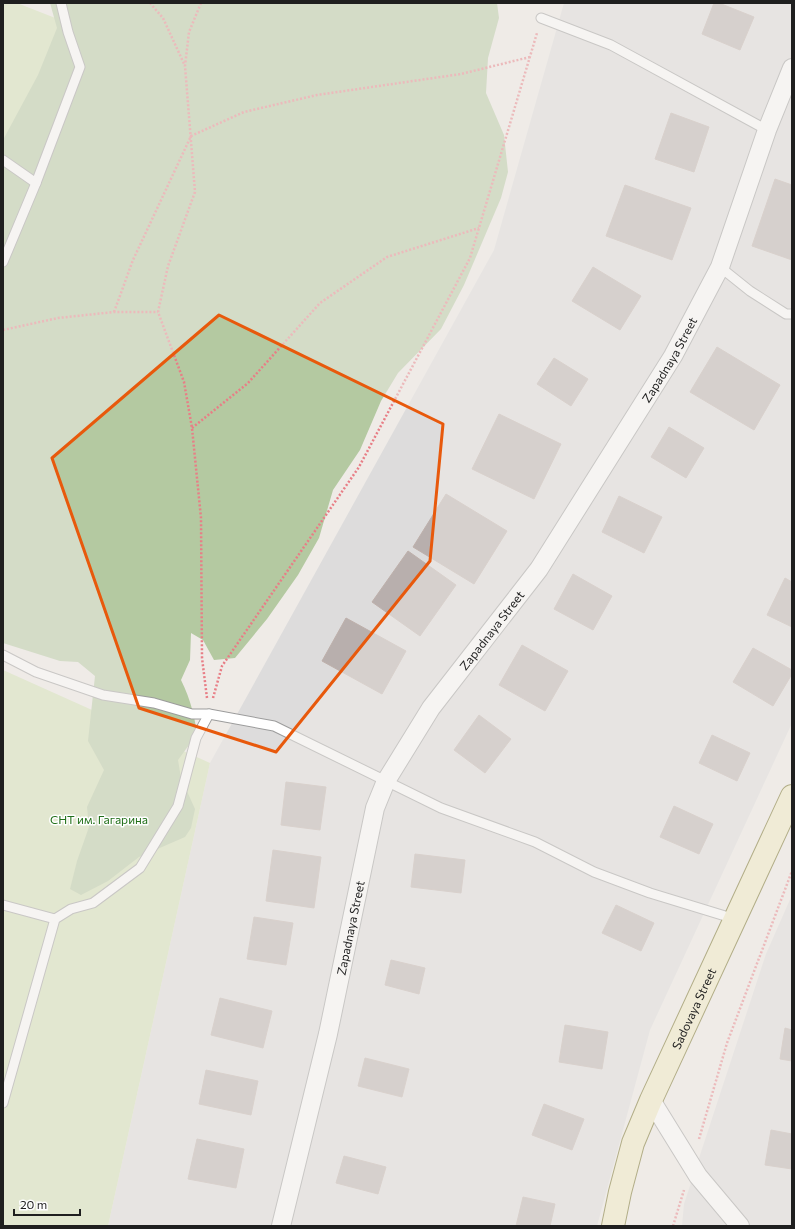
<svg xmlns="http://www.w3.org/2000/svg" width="795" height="1229" font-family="Commissioner,sans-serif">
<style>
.residential{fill:#dddcdc}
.grass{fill:#d3e2b3}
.forest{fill:#b4c9a1}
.building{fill:#b8afad;stroke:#beb0ab}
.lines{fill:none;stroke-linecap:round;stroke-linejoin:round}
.lane-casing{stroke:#9c9c9c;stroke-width:11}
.street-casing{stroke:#9c9c9c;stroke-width:20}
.secondary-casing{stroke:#696313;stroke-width:24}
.path{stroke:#e87e86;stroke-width:2.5;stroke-dasharray:2 2;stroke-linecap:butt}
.lane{stroke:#fff;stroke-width:9}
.street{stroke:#fff;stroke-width:18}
.secondary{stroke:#f2ecc2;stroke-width:22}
.marked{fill:none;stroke:#e8590c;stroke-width:3;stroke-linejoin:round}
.labels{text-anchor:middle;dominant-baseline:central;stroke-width:3;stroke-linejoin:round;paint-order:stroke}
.street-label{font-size:12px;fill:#1f1f1f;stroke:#fff}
.park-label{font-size:12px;fill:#22701a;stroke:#fff}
</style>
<rect width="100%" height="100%" fill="#efebe7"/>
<g class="residential">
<path d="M564 3H792V723L650 1030 597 1226H108L210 763 494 250Z"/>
<path d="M792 895V1226H682L684 1204 766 954Z"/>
</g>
<g class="grass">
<path d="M3 3H17L91 32 3 232Z"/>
<path d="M3 670 210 763 108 1226H3Z"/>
</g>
<path class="forest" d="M50 3H497L499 18 488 58 486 93 504 135 508 172 501 198 464 285 441 329 398 373 381 401 360 450 333 490 319 538 298 575 267 619 235 658 214 660 203 640 191 633 190 660 181 680C191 700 195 718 198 740L189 745 178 760 181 778 195 809 191 828 185 837 139 857 108 881 81 895 70 889 77 861 89 827 87 807 104 770 88 741 95 676 78 662 60 661 3 643V140L38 75 57 28Z"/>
<g class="building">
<path d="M714 3H719L754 17 740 50 702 34Z"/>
<path d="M671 113 709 127 694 172 655 159Z"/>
<path d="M775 179 792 185V260L752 246Z"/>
<path d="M625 185 691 208 672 260 606 236Z"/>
<path d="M593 267 641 296 620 330 572 301Z"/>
<path d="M717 347 780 385 754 430 690 392Z"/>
<path d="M554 358 588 379 571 406 537 384Z"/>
<path d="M499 414 561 444 534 499 472 469Z"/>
<path d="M669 427 704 448 686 478 651 457Z"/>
<path d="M446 494 507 531 474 584 413 547Z"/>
<path d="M619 496 662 517 644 553 602 532Z"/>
<path d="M408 551 456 585 420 636 372 602Z"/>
<path d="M573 574 612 596 593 630 554 609Z"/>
<path d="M785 578 792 582V627L767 615Z"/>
<path d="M346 618 406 651 382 694 322 661Z"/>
<path d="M522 645 568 671 545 711 499 685Z"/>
<path d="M753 648 792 670V674L773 706 733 682Z"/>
<path d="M479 715 511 739 485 773 454 750Z"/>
<path d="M712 735 750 753 737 781 699 763Z"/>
<path d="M286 782 326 787 320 830 281 825Z"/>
<path d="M674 806 713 824 699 854 660 837Z"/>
<path d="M273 850 321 857 314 908 266 901Z"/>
<path d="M415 854 465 860 461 893 411 887Z"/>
<path d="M616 905 654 923 641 951 602 933Z"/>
<path d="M254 917 293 923 286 965 247 959Z"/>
<path d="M391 960 425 968 419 994 385 985Z"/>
<path d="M220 998 272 1011 263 1048 211 1035Z"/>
<path d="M565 1025 608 1032 602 1069 559 1062Z"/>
<path d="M785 1028 792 1030V1061L780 1059Z"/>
<path d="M365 1058 409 1069 402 1097 358 1086Z"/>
<path d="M206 1070 258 1081 251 1115 199 1104Z"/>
<path d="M544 1104 584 1119 572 1150 532 1135Z"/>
<path d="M771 1130 792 1134V1169L765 1165Z"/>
<path d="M197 1139 244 1149 236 1188 188 1179Z"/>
<path d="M344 1156 386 1167 378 1194 336 1183Z"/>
<path d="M523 1197 555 1204 550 1226H516Z"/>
</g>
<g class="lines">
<g class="lane-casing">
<g id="lane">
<path d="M541 18 611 45 767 130"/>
<path d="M3 160 36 183"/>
<path d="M3 262 36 183 80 67 68 32 61 3"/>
<path d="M720 267 750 291 786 314H792"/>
<path d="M3 655 36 672 103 695 154 703 192 714H209L274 726 441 808 535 842 594 872 650 893 735 919"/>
<path d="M3 905 55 919"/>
<path d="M3 1103 55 919 71 909 93 903 140 868 178 806 196 738 209 714"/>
</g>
</g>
<g class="street-casing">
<g id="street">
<path d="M651 1100 698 1176 740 1226"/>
<path id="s1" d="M281 1226 328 1034 375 808 386 781 431 708 539 569 673 356 720 267 767 130 792 68"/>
</g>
</g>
<g class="secondary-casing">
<g id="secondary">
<path id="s2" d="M613 1226 620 1192 633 1143 651 1100 792 796"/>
</g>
</g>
<g class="path">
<path d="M150 3 163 18 185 66"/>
<path d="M201 3 189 32 185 66 195 192 168 266 158 312 184 382 192 428 201 518 202 658 207 698"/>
<path d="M114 312 133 260 191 136 244 112 317 95 461 74 530 57"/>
<path d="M3 330 58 318 114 312H158"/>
<path d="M192 428 248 383 320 303 387 257 479 228"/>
<path d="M213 698 222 666 359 467 470 258 537 33"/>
<path d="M699 1139 727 1043 792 871"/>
<path d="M673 1226 684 1190"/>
</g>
<use href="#lane" class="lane"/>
<use href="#street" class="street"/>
<use href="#secondary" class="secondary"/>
</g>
<path d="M0 0H795V1229H0ZM219 315 443 424 430 561 276 752 139 708 52 458Z" fill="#efebe7" fill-opacity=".55" fill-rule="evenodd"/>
<path class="marked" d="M219 315 443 424 430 561 276 752 139 708 52 458Z"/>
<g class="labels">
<g class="street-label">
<text stroke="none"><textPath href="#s1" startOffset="966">Zapadnaya Street</textPath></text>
<text stroke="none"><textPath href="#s1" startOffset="642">Zapadnaya Street</textPath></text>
<text stroke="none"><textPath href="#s1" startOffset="306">Zapadnaya Street</textPath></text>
<text stroke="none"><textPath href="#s2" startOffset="233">Sadovaya Street</textPath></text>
</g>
<g class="park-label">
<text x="99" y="819">СНТ им. Гагарина</text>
</g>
</g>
<rect width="795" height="1229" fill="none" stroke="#1f1f1f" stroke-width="8"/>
<path d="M14 1209v6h66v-6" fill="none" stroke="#1f1f1f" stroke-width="2"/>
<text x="20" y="1209" font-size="12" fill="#1f1f1f" stroke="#ffffff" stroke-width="3" paint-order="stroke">20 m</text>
</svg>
